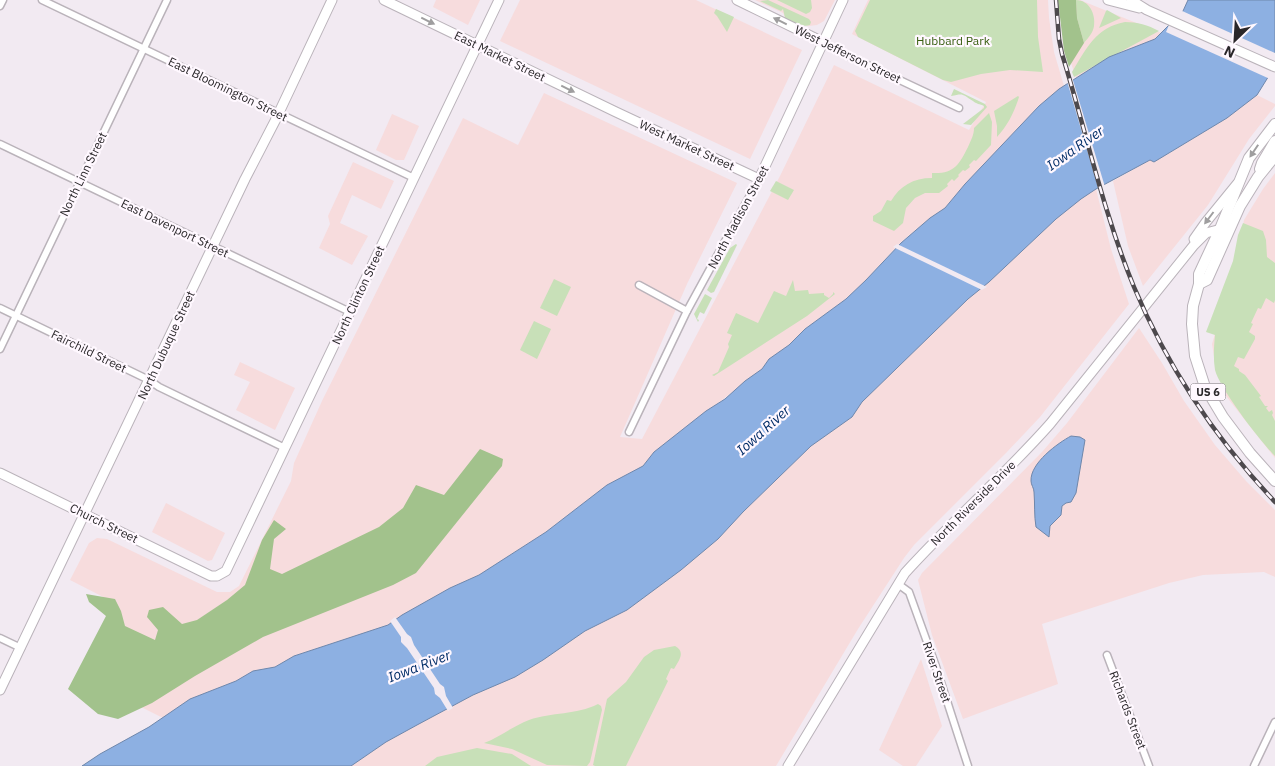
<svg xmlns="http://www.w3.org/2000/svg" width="1275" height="766" font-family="'IBM Plex Sans',sans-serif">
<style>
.education{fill:#f7dcdd}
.green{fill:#c8e0b8}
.forest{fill:#a2c28c}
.water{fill:#8db0e2;stroke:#6f87ab}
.pier{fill:#f2eaf2}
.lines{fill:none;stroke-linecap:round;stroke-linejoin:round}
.street-casing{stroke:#bab3ba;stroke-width:9}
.secondary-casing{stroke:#bab3ba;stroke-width:11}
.primary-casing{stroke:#bab3ba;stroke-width:12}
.street{stroke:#fff;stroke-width:6}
.secondary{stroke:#fff;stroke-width:9}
.primary{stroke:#fff;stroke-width:10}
.rail-casing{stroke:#4d494d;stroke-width:4.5}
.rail{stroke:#fff8ff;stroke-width:2.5;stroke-dasharray:8;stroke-linecap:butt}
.oneway{fill:#9f9e9f}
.labels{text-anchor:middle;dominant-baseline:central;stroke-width:4.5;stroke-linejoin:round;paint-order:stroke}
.shield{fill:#fff8ff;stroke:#6a666a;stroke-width:1}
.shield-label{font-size:11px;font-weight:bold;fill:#2a272a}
.park-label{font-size:12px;fill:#375d0f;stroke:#fff8ff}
.street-label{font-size:12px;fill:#2a272a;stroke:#fff8ff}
.water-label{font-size:14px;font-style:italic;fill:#012c67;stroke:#fff8ff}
</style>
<rect width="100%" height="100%" fill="#f2eaf2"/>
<g class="education">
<path d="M436 0H480L468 25 433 7Z"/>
<path d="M520 0H696L802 50 750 159 500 41Z"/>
<path d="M755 0H835L824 21 817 25 809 26 794 23 786 19 783 13Z"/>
<path d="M868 0H1048L1049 18 1054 52 1064 86 1039 106 965 184 945 208 930 218 901 242 866 280 846 299 805 329 789 345 769 359 762 369 655 452 643 466 607 485 546 532 479 575 450 588 402 615 388 625 294 656 275 667 253 671 236 681 190 699 163 718 81 677 117 604 70 580 89 543 97 538 107 539 217 592H230L239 586 291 481 294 463 322 401 463 118 518 145 544 93 737 183 687 284 620 437 642 439 780 176 834 65 969 130 986 102 852 34Z"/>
<path d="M1062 0H1080L1161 33 1155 39 1109 57 1076 78 1068 54Z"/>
<path d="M1257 95 1275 104V106L1249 139 1208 205 1143 286 1128 246 1113 181 1150 160 1168 154 1227 118Z"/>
<path d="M392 114 419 126 404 160H396L376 150Z"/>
<path d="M353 162 394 181 381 209 352 195 340 223 368 236 352 265 319 248 330 224 328 216Z"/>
<path d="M1275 173V458L1226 396 1216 368 1212 344 1237 257 1244 220 1263 189Z"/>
<path d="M1096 189 1111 249 1129 304 1040 417 1006 453 914 545 904 558 858 629 776 766H351L386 742 417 725 473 695 515 677 543 660 585 631 627 610 681 570 718 539 743 512 811 446 852 417 862 402 968 299 989 282 1056 219 1081 199Z"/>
<path d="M1139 328 1162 363 1184 401 1215 445 1246 481 1275 510V577L1264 572 1203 575 1169 583 1042 624 1058 684 963 719 932 635 918 580 922 573 1042 452 1067 423Z"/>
<path d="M240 362 295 388 275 430 236 410 250 382 234 375Z"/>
<path d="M166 503 225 533 212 560 208 561 152 532Z"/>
<path d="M921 659 942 726 916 766H903L879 750Z"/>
</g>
<g class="green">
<path d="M768 0 809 19 811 22 810 25C802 28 792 22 785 18L783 9 781 11 760 1Z"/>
<path d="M777 0H811L812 8 810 12 806 14Z"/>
<path d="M870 0H1037L1038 37 1043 72 1010 70 981 74 951 82 943 80 858 37 855 31Z"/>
<path d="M1076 0C1089 0 1096 14 1094 26 1093 33 1088 38 1084 43L1077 18Z"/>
<path d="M716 9 734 17 727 32 717 16 714 13Z"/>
<path d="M1107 10 1121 18 1099 28 1106 11Z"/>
<path d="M1125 22C1137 22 1148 25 1159 31L1074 77 1072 72C1086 49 1096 27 1125 22Z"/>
<path d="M954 89 985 104 987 107 971 125 963 124 984 108V106C980 104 976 104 973 101 962 94 964 93 951 96Z"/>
<path d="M1018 96 1019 97C1014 113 1008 125 997 137V126L994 111Z"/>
<path d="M989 113 992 122 991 145 976 161 974 160 969 165 970 167 965 171 963 170 958 175 959 176 954 181 952 179 947 184 948 186 939 193H925L915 198 906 208 903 223 894 231 873 221V216L881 211 887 200 891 201C900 186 913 178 932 178V173C954 174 959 165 968 147 971 140 974 135 974 128Z"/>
<path d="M776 181 794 190 788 200 770 191Z"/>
<path d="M1243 223 1263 231 1266 240 1267 257 1275 263V300L1274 303 1266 298 1261 309 1258 308 1251 323 1253 324 1249 332 1255 336V339L1244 359 1238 357 1234 366 1239 369V371L1245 375 1261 396 1259 397 1265 406H1268L1266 408 1269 412 1272 410 1273 413 1272 415 1275 421V456C1260 441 1220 389 1215 370 1213 358 1214 346 1215 335L1206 332 1233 261 1238 235Z"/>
<path d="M736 244 737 245 714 292 711 293 707 290 730 248Z"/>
<path d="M554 279 571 287 557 316 540 308Z"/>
<path d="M793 280 795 291 808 290 809 294 824 293V295L829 298 833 294V292L835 294 807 316 714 376 712 375 718 372 729 347 728 344 732 335 727 333 736 313 758 323 774 291 786 296Z"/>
<path d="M705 294 712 298 704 314 700 312 697 319 699 320 698 322 694 314Z"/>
<path d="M534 321 551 329 537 359 520 350Z"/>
<path d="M675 646C686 652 679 660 674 669L671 668 666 679 668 681 626 766H595L593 765 607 699 626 682 644 657 654 650Z"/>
<path d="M598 704 601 706 602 710 590 762 587 766 547 765 512 749 484 743C500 737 513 726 529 720 552 712 576 715 598 704Z"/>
<path d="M477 748 512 754 531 766H425L437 757Z"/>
</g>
<g class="forest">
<path d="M1058 0H1076L1077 18 1084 43 1069 67 1064 51Z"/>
<path d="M480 449 503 459 502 466 416 573 393 585 263 637 195 676 152 703 118 719 98 714 68 689 106 616 89 602 86 594 115 599 121 611 125 626 155 640 158 630 147 617 149 610 163 607 182 624 197 620 227 600 245 585 262 540 274 520 286 529 274 539 270 569 282 574 379 527 403 508 416 485 444 495Z"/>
</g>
<g class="water">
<path d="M1188 0H1275V66L1257 95 1227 118 1154 162 1150 160 1096 189 1081 199 1056 219 989 282 968 299 862 402 852 417 811 446 743 512 718 539 681 570 627 610 585 631 543 660 515 677 473 695 417 725 386 742 351 766H82L100 754 149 727 190 699 236 681 253 671 275 667 294 656 388 625 402 615 450 588 479 575 546 532 607 485 643 466 654 452 706 411 725 399 745 381 762 369 769 359 789 345 805 329 846 299 866 280 901 243 930 218 945 208 965 184 1039 106 1059 89 1109 57 1155 39 1183 11Z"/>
<path d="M1071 436 1080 437 1085 440 1076 493 1071 502 1066 503 1062 506 1061 515 1050 526 1049 537 1036 527C1034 516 1035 504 1034 492 1034 488 1031 485 1031 481 1030 463 1058 443 1071 436Z"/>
</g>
<g class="pier">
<path d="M1180 10 1275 53V71L1270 79 1166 32 1172 18Z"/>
<path d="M1072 77 1105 187 1099 191 1067 81Z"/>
<path d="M897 244 987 287 982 290 893 247Z"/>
<path d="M395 617 407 634 411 637 414 645 440 684 444 687 446 696 453 708 448 711 440 698 435 694 434 688 407 648 401 642V637L390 621Z"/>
</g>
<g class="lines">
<g class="street-casing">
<g id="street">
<path d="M42 0 414 178"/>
<path d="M0 6 3 0"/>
<path d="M823 42 836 50 959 108"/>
<path d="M0 144 350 312"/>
<path d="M639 285 687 311"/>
<path d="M0 308 149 380 159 387 285 448"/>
<path d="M0 349 167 0"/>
<path d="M629 432 687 311 759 179"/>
<path d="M898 584 909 592 935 664 968 766"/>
<path d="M0 638 21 648"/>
<path d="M1107 655 1149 766"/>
<path d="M1254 766 1275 722"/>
</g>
</g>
<g class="secondary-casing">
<g id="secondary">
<path d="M384 0 616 112 759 179 843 0"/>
<path d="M737 0 823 42"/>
<path d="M1108 0 1139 8"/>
<path d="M1131 0 1147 10 1275 67"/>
<path d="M1194 239 1206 222 1237 184"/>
<path d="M0 473 211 576H217L226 571 499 0"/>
<path d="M0 690 245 179 275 121 332 0"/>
<path d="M788 766 905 573C952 521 1004 476 1050 424L1194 245 1206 233 1225 228"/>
</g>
</g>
<g class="primary-casing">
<g id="primary">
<path d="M1275 124 1249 158 1220 229 1199 274V284L1193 306 1192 324 1195 356 1205 387 1223 417 1250 453 1275 481"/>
<path d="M1260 169 1262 163 1275 141"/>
<path d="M1199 284 1207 280 1240 206 1258 177 1275 156"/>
</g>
</g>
<use href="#street" class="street"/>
<use href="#secondary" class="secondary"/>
<use href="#primary" class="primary"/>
<g class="rail-casing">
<path id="rail" d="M1056 0 1059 39 1062 54C1086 131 1103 212 1134 287 1167 366 1216 439 1275 502"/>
</g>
<use href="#rail" class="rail"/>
</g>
<defs><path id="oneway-solid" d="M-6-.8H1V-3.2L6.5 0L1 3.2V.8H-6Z" transform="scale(1.25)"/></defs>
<g class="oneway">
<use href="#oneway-solid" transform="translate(428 21) rotate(26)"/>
<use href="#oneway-solid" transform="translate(780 21) rotate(-154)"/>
<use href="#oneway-solid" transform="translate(568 89) rotate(26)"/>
<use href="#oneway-solid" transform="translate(1254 151) rotate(124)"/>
<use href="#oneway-solid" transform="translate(1209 218) rotate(127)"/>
</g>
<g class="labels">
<rect class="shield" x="1190.5" y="383.5" width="35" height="17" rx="4"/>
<g class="shield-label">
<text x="1208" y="392">US 6</text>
</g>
<g class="park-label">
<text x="953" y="40">Hubbard Park</text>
</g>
<g class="street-label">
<text transform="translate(848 54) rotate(26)">West Jefferson Street</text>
<text transform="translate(500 56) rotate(26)">East Market Street</text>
<text transform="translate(228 89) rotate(26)">East Bloomington Street</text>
<text transform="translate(687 145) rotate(25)">West Market Street</text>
<text transform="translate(83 174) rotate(-64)">North Linn Street</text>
<text transform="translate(738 217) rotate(-62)">North Madison Street</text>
<text transform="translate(175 228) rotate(26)">East Davenport Street</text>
<text transform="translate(358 295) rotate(-65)">North Clinton Street</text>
<text transform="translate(166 345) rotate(-65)">North Dubuque Street</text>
<text transform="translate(89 351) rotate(26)">Fairchild Street</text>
<text transform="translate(973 503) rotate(-45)">North Riverside Drive</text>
<text transform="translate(104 523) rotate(26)">Church Street</text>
<text transform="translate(937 672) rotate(71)">River Street</text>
<text transform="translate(1128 710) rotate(69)">Richards Street</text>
</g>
<g class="water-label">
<text transform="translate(1075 148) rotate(-35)">Iowa River</text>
<text transform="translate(763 430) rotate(-42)">Iowa River</text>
<text transform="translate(419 666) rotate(-21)">Iowa River</text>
</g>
</g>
<g transform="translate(1235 40) rotate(205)" stroke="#fff8ff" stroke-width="4" paint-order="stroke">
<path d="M0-4L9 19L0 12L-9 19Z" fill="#2a272a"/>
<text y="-8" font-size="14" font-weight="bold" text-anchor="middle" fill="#2a272a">N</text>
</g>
</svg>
